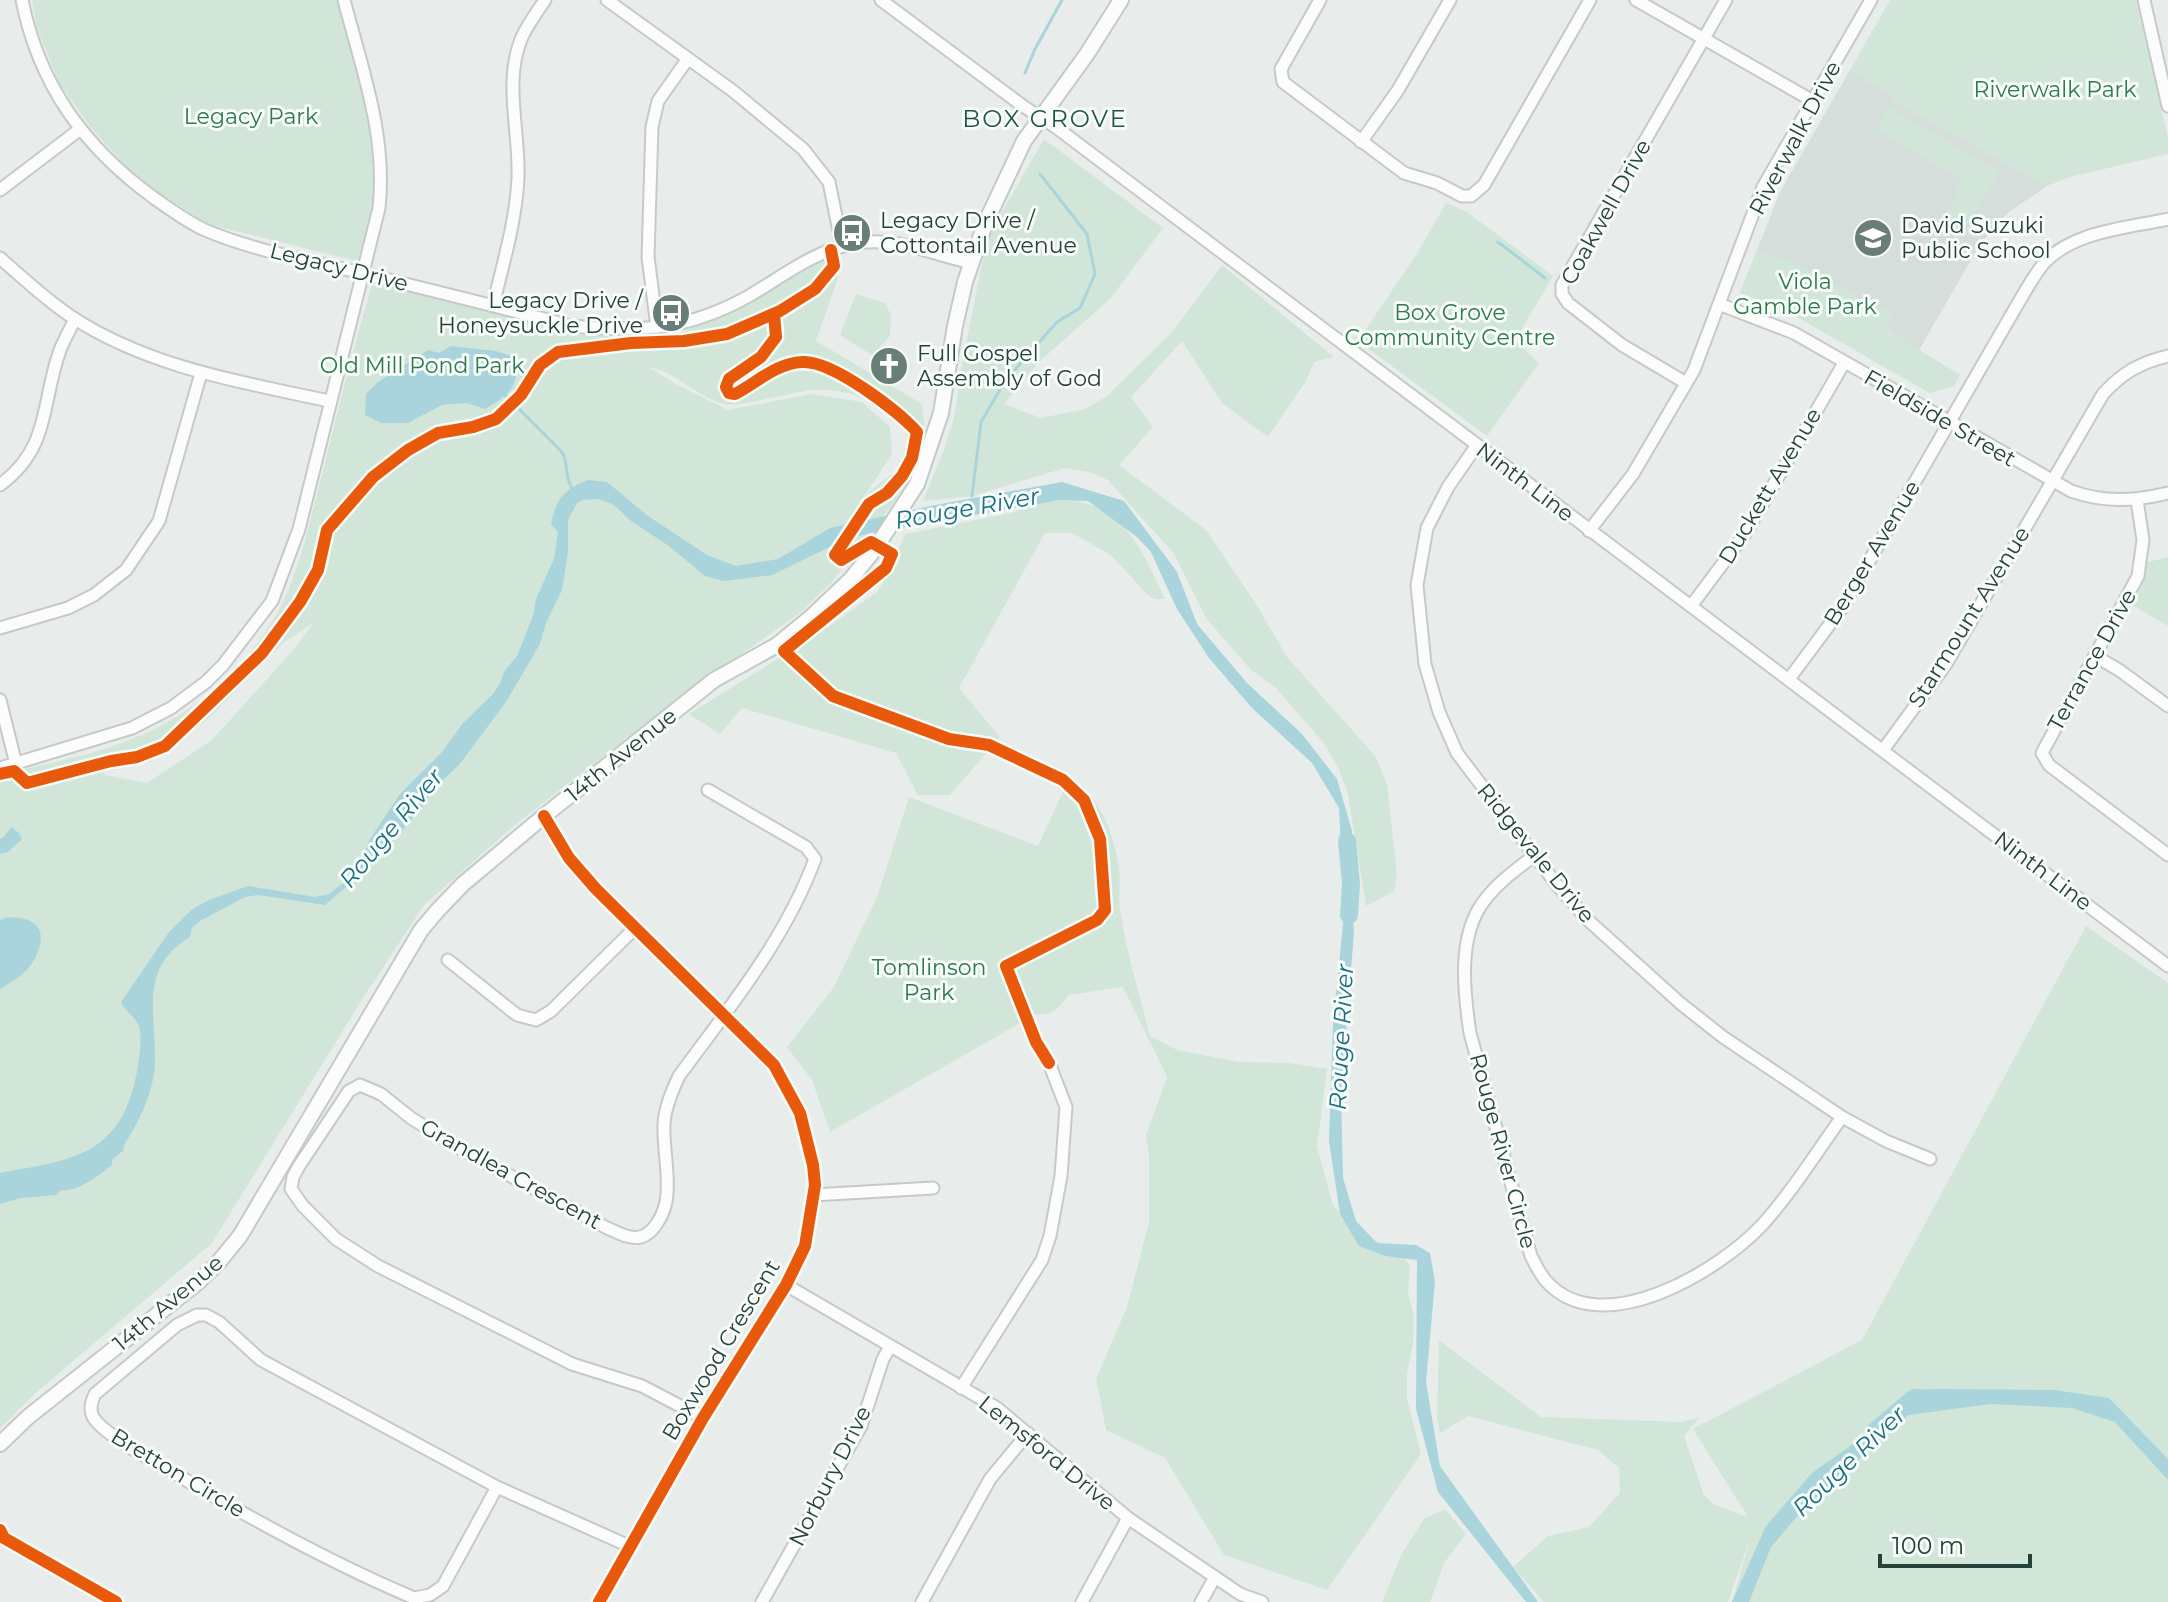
<svg xmlns="http://www.w3.org/2000/svg" width="2168" height="1602" font-family="Montserrat,sans-serif">
<style>
.built{fill:#d6dedb}
.green{fill:#d1e6d8;fill-rule:evenodd}
.water{fill:#a9d4db}
.lines{fill:none;stroke-linecap:round;stroke-linejoin:round}
.stream{stroke:#a9d4db;stroke-width:3}
.river{stroke:#a9d4db;stroke-width:18}
.street-casing{stroke:#c5cac8;stroke-width:15}
.secondary-casing{stroke:#c3cbc8;stroke-width:18}
.street{stroke:#fcfcfc;stroke-width:11}
.secondary{stroke:#fcfcfc;stroke-width:14}
.cycleway-casing{stroke:#f7fbf9;stroke-width:17}
.cycleway{stroke:#e8590c;stroke-width:12}
.labels{text-anchor:middle;dominant-baseline:central;stroke-width:6;stroke-linejoin:round;paint-order:stroke}
.park-label{font-size:22px;fill:#2d7a4b;stroke:#f7fbf9}
.street-label{font-size:22px;fill:#24423a;stroke:#f7fbf9}
.poi-label{font-size:22px;fill:#24423a;stroke:#f7fbf9;text-anchor:start}
.neighbourhood-label{font-size:24px;letter-spacing:2px;fill:#1f5548;stroke:#f7fbf9}
.water-label{font-size:24px;font-style:italic;fill:#1c6f80;stroke:#f7fbf9}
</style>
<rect width="100%" height="100%" fill="#e8edeb"/>
<path class="built" d="M1850 70 1894 96 1893 100 2047 186 2009 212 1993 228 1978 248 1919 350 1960 375 1954 386 1930 393 1785 310 1740 293 1780 192Z"/>
<g class="green">
<path d="M32 0H338L376 136V200L363 254 357 261 207 224 160 194 126 166 92 129 59 83 37 28Z"/>
<path d="M1890 0H2136L2168 137V154L2070 177 2047 186 1893 100 1894 96 1850 70Z"/>
<path d="M1889 108 2000 171 1960 236 1943 226 1945 222 1942 220 1958 193 1954 191 1961 179 1876 129Z"/>
<path d="M1044 139 1163 228 1110 299 1038 363 1004 404 1041 418 1085 409 1107 396 1172 332 1222 265 1334 357 1314 362 1306 381 1268 437 1222 403 1182 341 1131 397 1153 427 1119 465 1206 530 1258 607 1287 657 1376 757 1387 784 1397 875 1394 891 1366 906 1348 794 1338 767 1323 742 1276 688 1251 670 1206 618 1174 554 1108 480 1089 472 1065 468 972 496 923 501 945 447 955 413 961 370 987 238Z"/>
<path d="M1446 203 1467 212 1553 276 1515 341 1539 363 1487 436 1351 336 1360 338 1416 255Z"/>
<path d="M1757 250 1814 271 1876 309 1894 312 1886 326 1919 351 1960 375 1954 386 1930 393 1785 310 1740 293Z"/>
<path d="M823 258 838 278 816 341 922 404 926 437 919 459 896 499 831 583 801 612 663 710 516 824 424 905 363 998 212 1243 39 1390 0 1428V775C49 763 100 754 146 733 200 709 254 659 281 606 300 569 310 520 321 479 337 414 353 349 372 285L380 284 577 332 608 335 611 345 668 338 748 305ZM648 367C676 371 696 397 724 404 738 408 795 391 814 390 842 387 907 404 907 440 907 446 908 452 906 458 897 475 878 481 867 495 854 510 845 531 835 547L829 550 892 454 890 427 862 402 812 394 728 410 676 384ZM313 623 295 648 212 740 147 783 105 775 104 772 151 762 209 718 283 643Z"/>
<path d="M856 294 885 303 891 315 890 336 872 355 840 335Z"/>
<path d="M1065 500C1124 503 1143 552 1165 599H1155L1148 595 1111 555 1072 533H1045L959 688 1000 737 950 795H918L896 753 742 708 720 734 689 714 821 632 877 592 888 575 905 534 1011 513 1039 503Z"/>
<path d="M2168 557V626L2132 605 2140 589 2148 562Z"/>
<path d="M1067 783C1100 789 1114 837 1119 867 1121 881 1118 896 1120 910 1126 952 1140 995 1150 1036L1177 1050 1239 1062 1290 1063 1327 1069 1317 1146 1333 1205 1357 1230 1403 1256 1410 1266 1408 1292 1414 1316 1413 1344 1407 1373V1398L1421 1454 1327 1590 1224 1555 1165 1458 1106 1430 1096 1379 1127 1307 1149 1222V1156L1146 1135 1167 1077 1123 987 1069 995C1060 1007 1051 1017 1036 1014L830 1132 812 1080 787 1047 834 987 877 897 909 797 1038 846Z"/>
<path d="M2086 926 2168 983V1602H1732L1751 1536 1728 1602H1544L1513 1567 1548 1536 1589 1527 1620 1493 1619 1468 1598 1450 1468 1416 1440 1433 1437 1418 1439 1340 1541 1417 1682 1422 1700 1417 1684 1436 1704 1495 1715 1505 1748 1517 1693 1429 1862 1340Z"/>
<path d="M1445 1509 1466 1534 1444 1563 1430 1602H1382L1402 1553 1425 1518Z"/>
</g>
<g class="water">
<path d="M451 346 496 351 517 358C518 388 510 394 485 409L466 403 442 405 408 423H381L365 415 366 394 378 382 428 350 439 353Z"/>
<path d="M588 480 607 482 648 516 707 555 736 566 778 559 830 528 930 506 1062 482 1124 501 1177 572 1197 624 1247 683 1302 734 1337 779 1352 831V851L1348 864 1354 932 1341 1095 1343 1178 1356 1221 1377 1243 1416 1245 1430 1253 1435 1282 1426 1382 1440 1466 1538 1602H1526L1438 1492 1416 1409 1417 1260 1385 1256 1359 1246 1340 1214 1329 1141 1333 1025 1344 914 1339 808 1312 763 1252 708 1209 658 1177 609 1151 552 1137 537 1088 501 1060 500 871 533 846 539 772 575 723 581 705 576 669 546 631 521 614 505 599 499 583 500 577 503 568 520V552L562 590 546 623 540 644 506 702 459 765 429 793 427 801 375 862 325 905 258 895 245 897 200 921 192 928 190 937C140 967 155 1009 155 1059 155 1090 140 1120 124 1145V1150L112 1160V1165C98 1176 78 1192 61 1190L56 1195 21 1198 0 1204V1173C68 1160 117 1158 135 1081 138 1068 143 1038 139 1026 135 1016 125 1012 121 1002L169 932 191 910 209 900 248 886 315 897 329 894 344 882 359 863 370 839 400 794 442 752 463 723 493 694 500 683 504 672 517 656 533 616 536 599 554 559 558 532 551 524C556 499 564 489 588 480Z"/>
<path d="M11 827 19 833 22 839 8 852 0 854V839L4 837Z"/>
<path d="M5 918C35 915 51 930 34 960 27 973 12 982 0 989V920Z"/>
<path d="M1931 1389 2054 1390 2109 1398 2168 1459V1480L2115 1422 2072 1408 1991 1404 1908 1415 1799 1514 1771 1547 1749 1602H1732L1766 1526 1812 1473Z"/>
</g>
<g class="lines">
<g class="stream">
<path d="M1025 73 1035 49 1062 0"/>
<path d="M1498 242 1545 278"/>
<path d="M505 395 562 452C569 464 564 476 572 488"/>
<path d="M972 496 981 422 1005 381 1057 322 1080 308 1095 274 1087 234 1040 174"/>
</g>
<g class="river">
<path d="M1347 841 1351 884 1349 915"/>
<path d="M1874 1432 1914 1398 1940 1399"/>
</g>
<g class="street-casing">
<g id="street">
<path d="M22 0C39 85 84 147 154 198 170 209 187 222 205 230 257 252 316 262 370 275 437 292 504 308 571 326 641 332 686 331 749 296 785 275 816 249 858 243 897 237 935 255 972 263"/>
<path d="M607 0 733 91 803 149 829 182 842 246"/>
<path d="M881 0 1023 106 1057 128 2168 966"/>
<path d="M1320 0 1281 69 1283 82 1404 173 1437 183 1462 196H1471L1484 185 1590 0"/>
<path d="M1636 0 1813 101"/>
<path d="M2144 0 2168 106"/>
<path d="M1361 142 1398 90 1450 0"/>
<path d="M0 190 79 130"/>
<path d="M0 258C23 278 46 300 72 317 148 367 241 382 329 401"/>
<path d="M1719 304 1794 333 2071 491C2105 503 2134 501 2168 493"/>
<path d="M493 305C503 264 516 221 518 178 520 133 503 80 522 37 528 24 537 12 545 0"/>
<path d="M657 327 648 257 652 127 658 101 687 60"/>
<path d="M1686 383 1622 345 1568 303 1562 294V285L1726 0"/>
<path d="M1477 445 1448 487 1427 528 1417 585 1425 664 1439 712 1457 753 1557 885 1589 921 1680 1003 1723 1037 1842 1117 1886 1141 1930 1159"/>
<path d="M0 485C50 448 41 406 59 353 63 341 70 330 75 319"/>
<path d="M2137 500 2143 540 2138 576 2042 753 2049 765 2168 855"/>
<path d="M1589 531 1633 474 1694 370 1763 187 1871 0"/>
<path d="M1691 606 1745 534 1844 363"/>
<path d="M0 628 68 608 94 595 126 570 159 521 201 373"/>
<path d="M2095 656 2119 670 2168 706"/>
<path d="M1789 679 1842 608 2020 300C2027 288 2035 274 2044 263 2074 231 2127 228 2168 219"/>
<path d="M0 700 16 764"/>
<path d="M1883 750 1946 664 2103 394C2122 373 2141 362 2168 356"/>
<path d="M0 768 132 728 171 708 206 682 223 665 272 601 299 529 379 208C387 136 362 69 344 0"/>
<path d="M544 816 569 858 596 889 774 1065 800 1113 813 1165 815 1185 805 1246 786 1285 703 1418 599 1602"/>
<path d="M1535 855C1517 869 1498 882 1484 901 1457 936 1464 993 1470 1033L1531 1256C1536 1265 1540 1275 1547 1282 1602 1342 1719 1271 1762 1225 1792 1192 1816 1153 1842 1117"/>
<path d="M448 960 517 1015 536 1020 551 1011 636 927"/>
<path d="M813 1195 933 1188"/>
<path d="M786 1285 997 1408 1128 1518 1240 1594 1262 1602"/>
<path d="M961 1388 1042 1260 1050 1236 1061 1176 1066 1107 1049 1063"/>
<path d="M703 1418 642 1386 572 1364 378 1266 336 1239 303 1206 291 1189 293 1177 299 1166 349 1091 360 1085 381 1094 411 1118 457 1147 607 1228C615 1231 623 1236 631 1237 652 1242 666 1212 667 1194 669 1171 663 1147 664 1124 665 1107 672 1091 679 1076 729 1008 785 940 815 859L806 847 708 790"/>
<path d="M497 1487 443 1586 430 1595 414 1598C331 1563 251 1519 174 1473 154 1461 105 1436 93 1417 89 1409 91 1402 95 1394L177 1325 197 1315H206L219 1322 261 1360 497 1487 629 1546"/>
<path d="M0 1530 4 1538 116 1602"/>
<path d="M762 1602 861 1426 883 1359 890 1347"/>
<path d="M922 1602 990 1479 1028 1433"/>
<path d="M1082 1602 1128 1518"/>
<path d="M1201 1602 1215 1577"/>
</g>
</g>
<g class="secondary-casing">
<path id="secondary" d="M0 1444 28 1417 197 1283 217 1264 240 1236 421 930 438 910 463 884 544 816 714 680 777 645 810 618 851 579 875 549 917 484 941 413 955 326 965 282 985 224 1024 141 1087 54 1121 0"/>
</g>
<use href="#street" class="street"/>
<use href="#secondary" class="secondary"/>
<g class="cycleway-casing">
<g id="cycleway">
<path d="M774 314 776 337 761 357 729 379 726 387 729 393 735 394C756 383 777 363 802 362 832 360 897 410 917 432L912 458 902 476 887 493 869 504 835 555 841 560 871 542 892 554 886 568 784 651 833 696 949 739 989 745 1063 780 1084 800 1100 839 1105 910 1097 920 1006 966 1036 1042 1049 1063"/>
<path d="M0 774 14 771 27 783 111 761 137 757 165 746 262 653 300 602 318 570 327 530 373 477 408 450 438 433 473 427 496 419 521 395 540 365 558 352 631 343 684 341 727 334 780 311 815 289 834 266 831 250"/>
<path d="M544 816 569 858 596 889 774 1065 800 1113 813 1165 815 1185 805 1246 786 1285 703 1418 599 1602"/>
<path d="M0 1530 4 1538 116 1602"/>
</g>
</g>
<use href="#cycleway" class="cycleway"/>
</g>
<defs>
<g id="bus-disc" transform="scale(2)"><circle r="9.5" fill="#697e78" stroke="#f7fbf9"/><path d="M-5-6H5V4H4V6H2V4H-2V6H-4V4H-5ZM-3.5-4V0h7V-4ZM-3.5 1.2v1.5H-2V1.2ZM2 1.2v1.5H3.5V1.2Z" fill="#fff"/></g>
<g id="school-disc" transform="scale(2)"><circle r="9.5" fill="#697e78" stroke="#f7fbf9"/><path d="M0-5L7-2L0 1L-7-2ZM-4 1L0 2.5L4 1V4Q0 6-4 4Z" fill="#fff"/></g>
<g id="church-disc" transform="scale(2)"><circle r="9.5" fill="#697e78" stroke="#f7fbf9"/><path d="M-1.2-6h2.4v3.5h3.3v2.4h-3.3V6h-2.4V-.1h-3.3v-2.4h3.3Z" fill="#fff"/></g>
</defs>
<g fill-rule="evenodd">
<use href="#bus-disc" x="852" y="233"/>
<use href="#school-disc" x="1873" y="238"/>
<use href="#bus-disc" x="671" y="313"/>
<use href="#church-disc" x="889" y="366"/>
</g>
<g class="labels">
<g class="park-label">
<text x="2055" y="89">Riverwalk Park</text>
<text x="251" y="116">Legacy Park</text>
<text x="1805" y="281">Viola<tspan x="1805" dy="25">Gamble Park</tspan></text>
<text x="1450" y="312">Box Grove<tspan x="1450" dy="25">Community Centre</tspan></text>
<text x="422" y="365">Old Mill Pond Park</text>
<text x="929" y="967">Tomlinson<tspan x="929" dy="25">Park</tspan></text>
</g>
<g class="street-label">
<text transform="translate(1795 138) rotate(-62)">Riverwalk Drive</text>
<text transform="translate(1606 212) rotate(-61)">Coakwell Drive</text>
<text transform="translate(339 267) rotate(14)">Legacy Drive</text>
<text transform="translate(1940 418) rotate(30)">Fieldside Street</text>
<text transform="translate(1525 482) rotate(37)">Ninth Line</text>
<text transform="translate(1770 486) rotate(-59)">Duckett Avenue</text>
<text transform="translate(1872 553) rotate(-59)">Berger Avenue</text>
<text transform="translate(1969 617) rotate(-58)">Starmount Avenue</text>
<text transform="translate(2092 660) rotate(-61)">Terrance Drive</text>
<text transform="translate(621 755) rotate(-39)">14th Avenue</text>
<text transform="translate(1536 853) rotate(51)">Ridgevale Drive</text>
<text transform="translate(2043 871) rotate(37)">Ninth Line</text>
<text transform="translate(1503 1151) rotate(75)">Rouge River Circle</text>
<text transform="translate(511 1174) rotate(29)">Grandlea Crescent</text>
<text transform="translate(168 1303) rotate(-40)">14th Avenue</text>
<text transform="translate(721 1350) rotate(-59)">Boxwood Crescent</text>
<text transform="translate(1047 1453) rotate(39)">Lemsford Drive</text>
<text transform="translate(178 1473) rotate(31)">Bretton Circle</text>
<text transform="translate(830 1476) rotate(-63)">Norbury Drive</text>
</g>
<g class="poi-label">
<text x="880" y="220">Legacy Drive /<tspan x="880" dy="25">Cottontail Avenue</tspan></text>
<text x="1901" y="225">David Suzuki<tspan x="1901" dy="25">Public School</tspan></text>
<text x="643" y="300" text-anchor="end">Legacy Drive /<tspan x="643" dy="25">Honeysuckle Drive</tspan></text>
<text x="917" y="353">Full Gospel<tspan x="917" dy="25">Assembly of God</tspan></text>
</g>
<g class="neighbourhood-label">
<text x="1045" y="118">BOX GROVE</text>
</g>
<g class="water-label">
<text transform="translate(967 508) rotate(-10)">Rouge River</text>
<text transform="translate(391 828) rotate(-50)">Rouge River</text>
<text transform="translate(1341 1037) rotate(-87)">Rouge River</text>
<text transform="translate(1849 1461) rotate(-44)">Rouge River</text>
</g>
</g>
<path d="M1880 1554v12h150v-12" fill="none" stroke="#24423a" stroke-width="4"/>
<text x="1892" y="1554" font-size="24" fill="#24423a" stroke="#f7fbf9" stroke-width="6" paint-order="stroke">100 m</text>
</svg>
